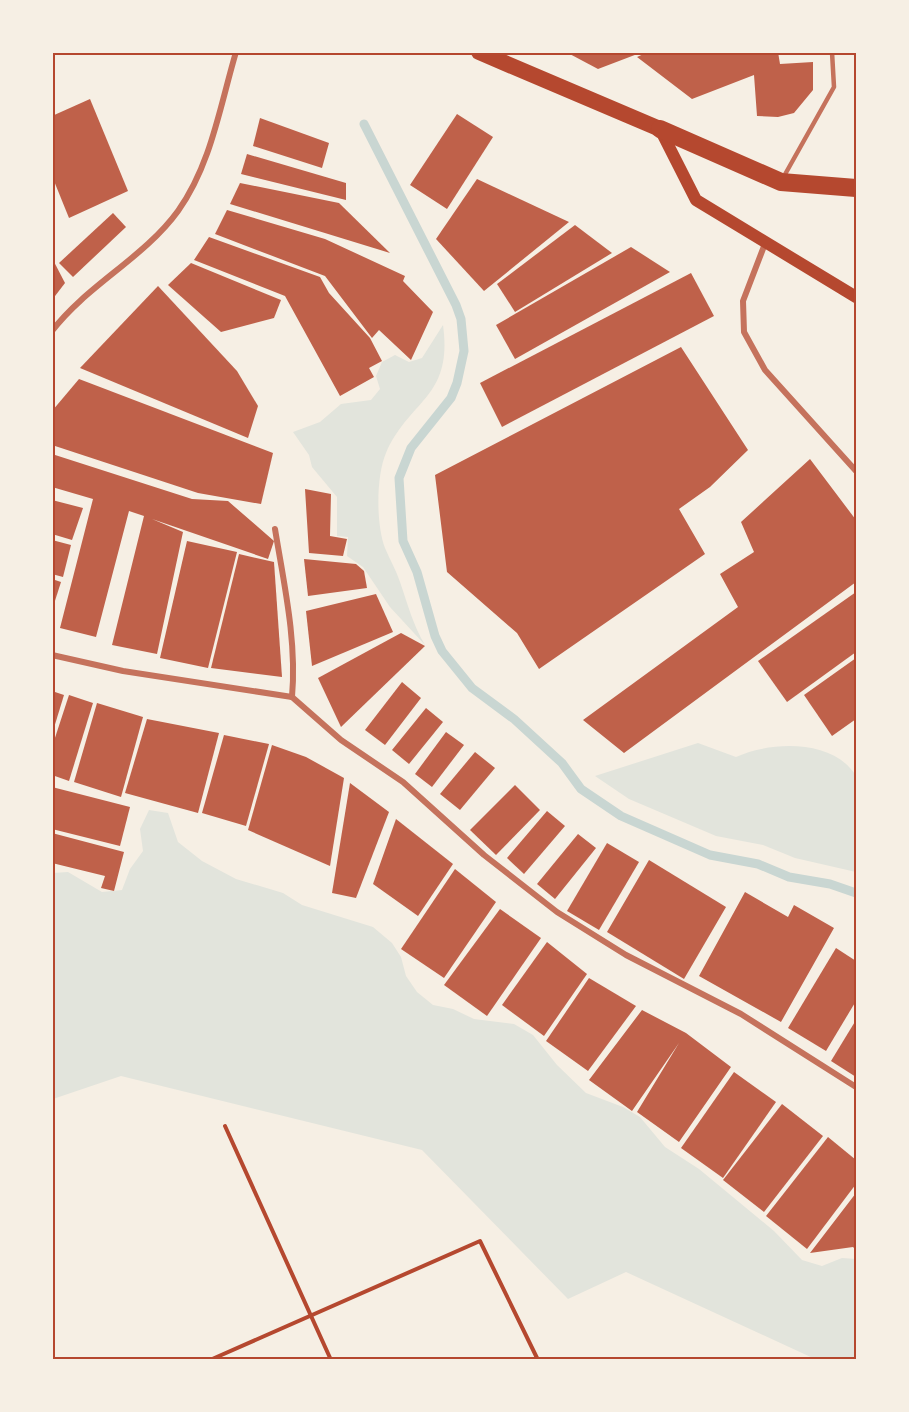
<svg xmlns="http://www.w3.org/2000/svg" width="909" height="1412" font-family="'Libre Baskerville',serif">
<style>
.green{fill:#e2e4dc}
.lines{fill:none;stroke-linecap:round;stroke-linejoin:round}
.stream{stroke:#c9d6d2;stroke-width:9}
.building{fill:#bf614a}
.path{stroke:#b5482f;stroke-width:4}
.service{stroke:#c5725c;stroke-width:4.5}
.minor{stroke:#c5725c;stroke-width:6}
.secondary{stroke:#b5482f;stroke-width:12}
.trunk{stroke:#b5482f;stroke-width:16}
.motorway{stroke:#b5482f;stroke-width:18}
.neatline{fill:none;stroke:#b5482f;stroke-width:2}
</style>
<rect width="100%" height="100%" fill="#f6efe4"/>
<g class="green">
<path d="M443 325C453 398 410 399 386 453 376 476 376 525 385 548 390 560 396 570 400 582 408 605 413 625 425 645L390 607 363 567 347 556 348 537 337 536V497L312 467 309 455 293 432 320 422 341 404 371 400 380 389 376 376 382 362 395 355 409 362 422 358Z"/>
<path d="M698 743 736 757C771 741 834 739 856 776V872L795 858 763 845 716 836 629 799 595 776Z"/>
<path d="M149 810 168 813 178 842 202 861 236 879 283 893 302 905 373 927 392 943 401 957 406 976 417 992 433 1005 453 1009 474 1019 514 1024 533 1035 557 1065 586 1093 623 1107 640 1117 665 1147 699 1169 774 1231 802 1260 822 1266 842 1258 856 1259V1359H815L626 1272 568 1299 422 1150 121 1076 53 1099V873L68 872 102 892 122 890 130 869 143 851 140 829Z"/>
</g>
<g class="lines">
<path class="stream" d="M364 124 456 305 461 319 464 351 457 383 451 398 411 448 399 478 403 541 417 572 435 636 442 651 472 688 514 719 562 763 581 789 621 816 710 855 758 864 789 877 830 884 856 893"/>
</g>
<g class="building">
<path d="M566 52H640V53L598 69Z"/>
<path d="M648 52H778L780 64 813 62V90L794 113 778 117 757 116 754 75 692 99 637 57Z"/>
<path d="M90 99 128 191 69 218 52 176V116Z"/>
<path d="M457 114 493 137 447 209 410 185Z"/>
<path d="M260 118 329 143 322 168 253 146Z"/>
<path d="M247 154 346 183V200L241 174Z"/>
<path d="M477 179 569 222 484 291 436 239Z"/>
<path d="M240 183 339 203 390 253 230 204Z"/>
<path d="M227 210 325 239 405 276 403 281 433 312 411 360 379 330 372 338 325 276 215 234Z"/>
<path d="M113 213 126 227 73 277 59 263Z"/>
<path d="M575 225 612 253 515 312 497 284Z"/>
<path d="M209 237 320 277 329 293 370 338 382 361 369 368 374 377 340 396 285 296 194 260Z"/>
<path d="M631 247 670 272 515 359 496 325Z"/>
<path d="M52 258 65 283 52 300Z"/>
<path d="M191 263 281 300 274 318 221 332 168 285Z"/>
<path d="M691 273 714 316 502 427 480 383Z"/>
<path d="M158 286 237 371 258 406 248 438 80 368Z"/>
<path d="M681 347 748 450 710 487 679 509 705 554 539 669 517 633 447 572 435 475Z"/>
<path d="M79 379 273 453 261 504 198 493 52 445V411Z"/>
<path d="M52 454 192 499 228 501 274 541 268 559 152 519 183 532 157 654 112 645 144 516 129 511 96 637 60 628 93 499 52 487Z"/>
<path d="M810 459 856 520V582L624 753 583 720 738 607 720 574 754 552 741 522Z"/>
<path d="M305 489 331 494 330 536 347 539 343 556 309 553Z"/>
<path d="M52 500 83 508 72 540 52 534Z"/>
<path d="M52 540 71 545 63 577 52 574Z"/>
<path d="M187 541 237 552 208 668 160 658Z"/>
<path d="M239 554 274 562 282 677 211 668Z"/>
<path d="M304 559 356 564 364 571 367 588 308 596Z"/>
<path d="M52 579 61 582 53 607H52Z"/>
<path d="M856 592V652L787 702 758 661Z"/>
<path d="M376 594 393 632 312 666 306 611Z"/>
<path d="M401 633 425 646 341 727 318 678Z"/>
<path d="M856 658V719L832 736 804 695Z"/>
<path d="M402 682 421 698 385 745 365 730Z"/>
<path d="M52 691 64 695 53 731H52Z"/>
<path d="M69 695 93 703 69 781 52 775V747Z"/>
<path d="M97 703 143 717 121 797 74 782Z"/>
<path d="M426 708 443 722 409 764 392 750Z"/>
<path d="M147 719 219 733 198 813 125 793Z"/>
<path d="M446 732 464 745 432 787 415 774Z"/>
<path d="M224 735 269 744 246 826 202 813Z"/>
<path d="M272 745 306 757 344 778 330 866 248 830Z"/>
<path d="M475 752 495 768 460 810 440 794Z"/>
<path d="M350 783 389 812 356 898 332 893Z"/>
<path d="M515 785 540 810 496 855 470 830Z"/>
<path d="M52 787 130 807 120 846 52 829Z"/>
<path d="M547 811 565 826 524 874 507 858Z"/>
<path d="M396 819 453 864 418 916 373 884Z"/>
<path d="M52 833 124 852 114 891 101 888 105 876 52 863Z"/>
<path d="M578 834 596 848 555 899 537 884Z"/>
<path d="M607 843 639 862 599 930 567 911Z"/>
<path d="M649 860 726 907 684 979 607 932Z"/>
<path d="M455 869 496 902 444 978 401 949Z"/>
<path d="M745 892 788 917 794 905 834 928 781 1022 699 976Z"/>
<path d="M500 909 541 938 487 1016 444 985Z"/>
<path d="M547 942 587 974 544 1036 502 1005Z"/>
<path d="M836 948 856 961V1001L826 1051 788 1028Z"/>
<path d="M589 978 636 1006 588 1071 546 1041Z"/>
<path d="M642 1010 686 1033 731 1067 679 1142 637 1112 679 1043 632 1111 589 1080Z"/>
<path d="M856 1020V1077L831 1061Z"/>
<path d="M734 1072 776 1102 723 1178 681 1148Z"/>
<path d="M782 1104 823 1136 764 1212 723 1180Z"/>
<path d="M828 1137 856 1160V1184L807 1249 766 1216Z"/>
<path d="M856 1193V1250L853 1247 810 1253Z"/>
</g>
<g class="lines">
<g class="path">
<path d="M225 1126 331 1360"/>
<path d="M210 1360 480 1241 538 1360"/>
</g>
<path class="service" d="M783 178 834 87 832 52"/>
<g class="minor">
<path d="M766 241 743 301 744 332 765 370 856 471"/>
<path d="M52 331C87 285 144 258 178 211 211 165 220 106 236 52"/>
<path d="M275 529C284 584 297 641 292 697"/>
<path d="M52 655 123 671 292 697 341 740 403 782 484 855 557 912 626 955 741 1014 856 1087"/>
</g>
<path class="secondary" d="M660 129 696 200 856 297"/>
<path class="trunk" d="M479 52 660 129"/>
<path class="motorway" d="M660 129 781 182 856 188"/>
</g>
<rect width="909" height="1412" fill="none" stroke="#f6efe4" stroke-width="108"/>
<rect x="54" y="54" width="801" height="1304" class="neatline"/>
</svg>
